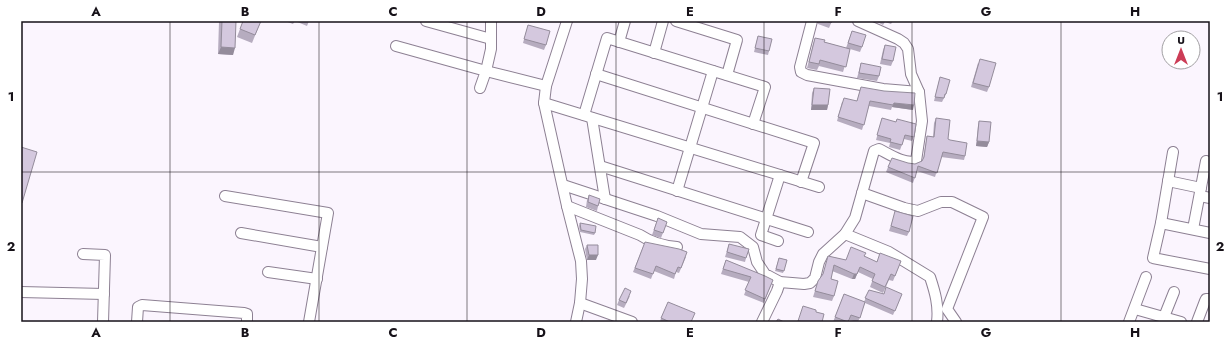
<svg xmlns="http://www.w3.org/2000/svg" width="1231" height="343" font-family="Jost,sans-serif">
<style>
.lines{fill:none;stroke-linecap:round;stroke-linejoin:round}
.minor-casing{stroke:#8d8093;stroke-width:12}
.minor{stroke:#fff;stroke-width:10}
.wall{fill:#b6acbf}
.shaded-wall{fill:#948c9b}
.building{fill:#d4c8de;stroke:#948c9b}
.grid{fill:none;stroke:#161118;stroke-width:1;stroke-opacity:0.55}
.neatline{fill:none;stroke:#161118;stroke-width:1.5}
.grid-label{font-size:13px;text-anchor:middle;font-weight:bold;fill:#161118}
</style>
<rect width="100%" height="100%" fill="#fbf5fe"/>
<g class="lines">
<g class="minor-casing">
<g id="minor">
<path d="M426 21 491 39"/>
<path d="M491 21V49L486 71 546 86"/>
<path d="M567 21 546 86 544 103 567 206 581 261 582 279 580 303 576 322"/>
<path d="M676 21 737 40 727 75"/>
<path d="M812 21 800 67 801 72 807 75 883 89 919 92"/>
<path d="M619 42 625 21"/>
<path d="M396 46 486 71 480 88"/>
<path d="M654 53 663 21"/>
<path d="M596 74 814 143 801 182"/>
<path d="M544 103 819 187"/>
<path d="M584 115 607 38 765 87 753 124"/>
<path d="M592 118 605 199"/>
<path d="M1173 152 1161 223 1153 258 1210 269"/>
<path d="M600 166 808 232"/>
<path d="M1168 181 1201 188"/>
<path d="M563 185 657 216 701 234 740 237 753 247 757 262 765 274 780 282 804 284 810 283 815 278 819 262 823 254 845 234 855 218 874 151 879 149C889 154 905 165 916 161L922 121 919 92 911 74 908 49 904 43 898 39 858 21"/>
<path d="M677 191 713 71"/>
<path d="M862 193 904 208 918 211 941 202H952L983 217 947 309 956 322"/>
<path d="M225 196 328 213 309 322"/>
<path d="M1200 196 1210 198"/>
<path d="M567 206 640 235C652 243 663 246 677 247"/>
<path d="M1161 223 1210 233"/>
<path d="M1193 229 1206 161"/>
<path d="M241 233 322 247"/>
<path d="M845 234 889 252 930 277C935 292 939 306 937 322"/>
<path d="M778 241 761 235 780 175"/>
<path d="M83 254 105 255 103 322"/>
<path d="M268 272 317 279"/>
<path d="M21 292 104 294"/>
<path d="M580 303 632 322"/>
<path d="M1135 309 1181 322"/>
<path d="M1164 317 1174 292"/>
<path d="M137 322 138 307 142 305 244 313 247 314V322"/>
<path d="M762 322 777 291 780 282"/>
<path d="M1129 322 1146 277"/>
<path d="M1197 322 1205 301 1206 299H1210"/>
</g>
</g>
<use href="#minor" class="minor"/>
</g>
<g class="wall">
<path d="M219 21H236L233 55 218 54Z"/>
<path d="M243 21H261L252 43 237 37Z"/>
<path d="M285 21H309L307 26 295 21 293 24Z"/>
<path d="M818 21H832L829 28 818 24Z"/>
<path d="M877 21H893L891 24 885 22 883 25 877 22Z"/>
<path d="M528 25 546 45 544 50 523 43Z"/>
<path d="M852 31 862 47 860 52 850 49 843 72 819 66 817 70 807 68 813 44 815 38 824 42 846 48Z"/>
<path d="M758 36 769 51 768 55 754 52Z"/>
<path d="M885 45 893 61 891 66 880 64 883 50Z"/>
<path d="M861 63 879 76 877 81 857 78Z"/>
<path d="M978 63 989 87 987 92 971 87Z"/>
<path d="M940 77 946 94 942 102 934 101Z"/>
<path d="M861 87 913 110 892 107 891 110 869 106 862 130 837 121 842 102 857 101Z"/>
<path d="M814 88 828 105 827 110H811L812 93Z"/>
<path d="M882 118 914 137 912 141 904 139 900 150 889 147 890 143 876 140Z"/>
<path d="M936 118 948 139 965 156 964 160 941 157 935 177 917 171 913 183 886 172 888 167 908 163 915 164 922 161 923 160 926 141 927 136 933 137 934 123Z"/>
<path d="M979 121 989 142 987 147 976 146 978 126Z"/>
<path d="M589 195 598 206 597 211 586 207 587 200Z"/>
<path d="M894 216 909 232 907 236 889 231Z"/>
<path d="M658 218 667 222 661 238 652 235Z"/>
<path d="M580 223 595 233 594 235 580 232 579 226Z"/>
<path d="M645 242 686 257 679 273 676 272 674 279 654 271 651 279 633 272Z"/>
<path d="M729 244 746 258 745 262 725 257Z"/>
<path d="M587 245 596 260H587L585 249Z"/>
<path d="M828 256 846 260 864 256 877 262 901 261 893 281 889 280 883 293 870 287 873 279 858 272 855 279H852L832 271 831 279 834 296 832 301 813 297 818 281 823 275Z"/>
<path d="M779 258 787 260 783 273 775 271Z"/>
<path d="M726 260 773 280 764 303 744 295 749 282 721 274Z"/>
<path d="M869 290 900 299 893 315 865 303 858 322 849 320 848 322H833L844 294 864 302Z"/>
<path d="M630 296 624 308 617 305 619 300Z"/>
<path d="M661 318 691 322H660Z"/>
</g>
<g class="shaded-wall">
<path d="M221 47 235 48 233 55 218 54Z"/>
<path d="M894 103 914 105 913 110 892 107Z"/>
<path d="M812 105H828L827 110H811Z"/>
<path d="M977 141 989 142 987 147 976 146Z"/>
<path d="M589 255H598L596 260H587Z"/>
<path d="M860 267 855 279H852L854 274Z"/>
</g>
<g class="building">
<path d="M222 21H236L235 48 221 47Z"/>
<path d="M243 21H261L255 35 240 29Z"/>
<path d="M826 21H832L831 23Z"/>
<path d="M528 25 550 31 546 45 524 39Z"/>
<path d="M852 31 866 35 862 47 848 43Z"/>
<path d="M758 36 772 39 769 51 755 48Z"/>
<path d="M815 38 825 40 824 42 850 49 846 67 820 60 819 64 809 62Z"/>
<path d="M885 45 896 47 893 61 882 59Z"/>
<path d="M980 59 996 63 989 87 973 83Z"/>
<path d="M861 63 881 67 879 76 859 73Z"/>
<path d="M940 77 950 80 946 94H945L944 98 935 97Z"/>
<path d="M861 87 884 91 915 93 914 105 894 103 893 105 870 101 864 125 838 117 844 98 857 101Z"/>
<path d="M814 88 830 89 828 105H812Z"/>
<path d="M882 118 896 122 897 119 916 124 914 137 905 135 902 145 890 142 891 139 877 135Z"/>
<path d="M936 118 950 120 948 139 950 140 967 143 965 156 943 152 937 173 918 166 915 178 888 167 892 158 908 163 915 164 922 161 924 157 927 136 934 137Z"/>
<path d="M979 121 991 122 989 142 977 141Z"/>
<path d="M21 147 37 152 22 203H21Z"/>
<path d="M589 195 600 199 598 206 588 202Z"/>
<path d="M895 211 913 216 909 232 891 226Z"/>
<path d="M658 218 667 222 663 233 654 230Z"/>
<path d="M580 223 596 226 595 233 581 230Z"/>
<path d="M645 242 679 249 687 252 681 268 678 267 675 274 656 266 653 274 635 268Z"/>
<path d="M729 244 749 249 746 258 727 252Z"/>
<path d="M587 245H598V255H589Z"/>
<path d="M851 247 866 253 864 256 877 262 880 253 901 261 895 276 891 274 885 287 872 281 875 274 860 267 857 274H854L834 265 831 279 838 281 834 296 815 291 818 281 823 274 828 256 846 260Z"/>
<path d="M779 258 787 260 784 271 776 269Z"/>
<path d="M726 260 765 276 773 280 765 299 745 290 751 277 723 269Z"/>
<path d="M886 287 902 294 895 311 865 298 869 290 884 294Z"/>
<path d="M625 288 631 291 626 303 619 300Z"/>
<path d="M844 294 865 302 860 318 851 315 848 322 835 317Z"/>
<path d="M668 302 695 313 691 322H670L661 318Z"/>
<path d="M803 306 816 310V312L824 314 822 322H804L798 321Z"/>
<path d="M778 319 784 322H776Z"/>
</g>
<path class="grid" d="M170 21V322M319 21V322M467 21V322M616 21V322M764 21V322M912 21V322M1061 21V322M21 172H1210"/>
<rect width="1231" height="343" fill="none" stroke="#ffffff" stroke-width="44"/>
<g transform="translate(1181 50)"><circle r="19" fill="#ffffff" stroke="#a2a0a3"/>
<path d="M0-3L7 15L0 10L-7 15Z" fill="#cc3c56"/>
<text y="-6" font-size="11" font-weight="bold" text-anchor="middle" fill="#161118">U</text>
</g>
<rect x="22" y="22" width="1187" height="299" class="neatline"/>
<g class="grid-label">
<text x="96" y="16">A</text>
<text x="245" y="16">B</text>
<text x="393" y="16">C</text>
<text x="541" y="16">D</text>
<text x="690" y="16">E</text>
<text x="838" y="16">F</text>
<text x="986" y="16">G</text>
<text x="1135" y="16">H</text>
<text x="11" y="101">1</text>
<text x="1220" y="101">1</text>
<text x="11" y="251">2</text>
<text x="1220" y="251">2</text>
<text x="96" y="337">A</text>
<text x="245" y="337">B</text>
<text x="393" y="337">C</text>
<text x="541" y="337">D</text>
<text x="690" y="337">E</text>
<text x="838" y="337">F</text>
<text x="986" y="337">G</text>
<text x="1135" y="337">H</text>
</g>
</svg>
